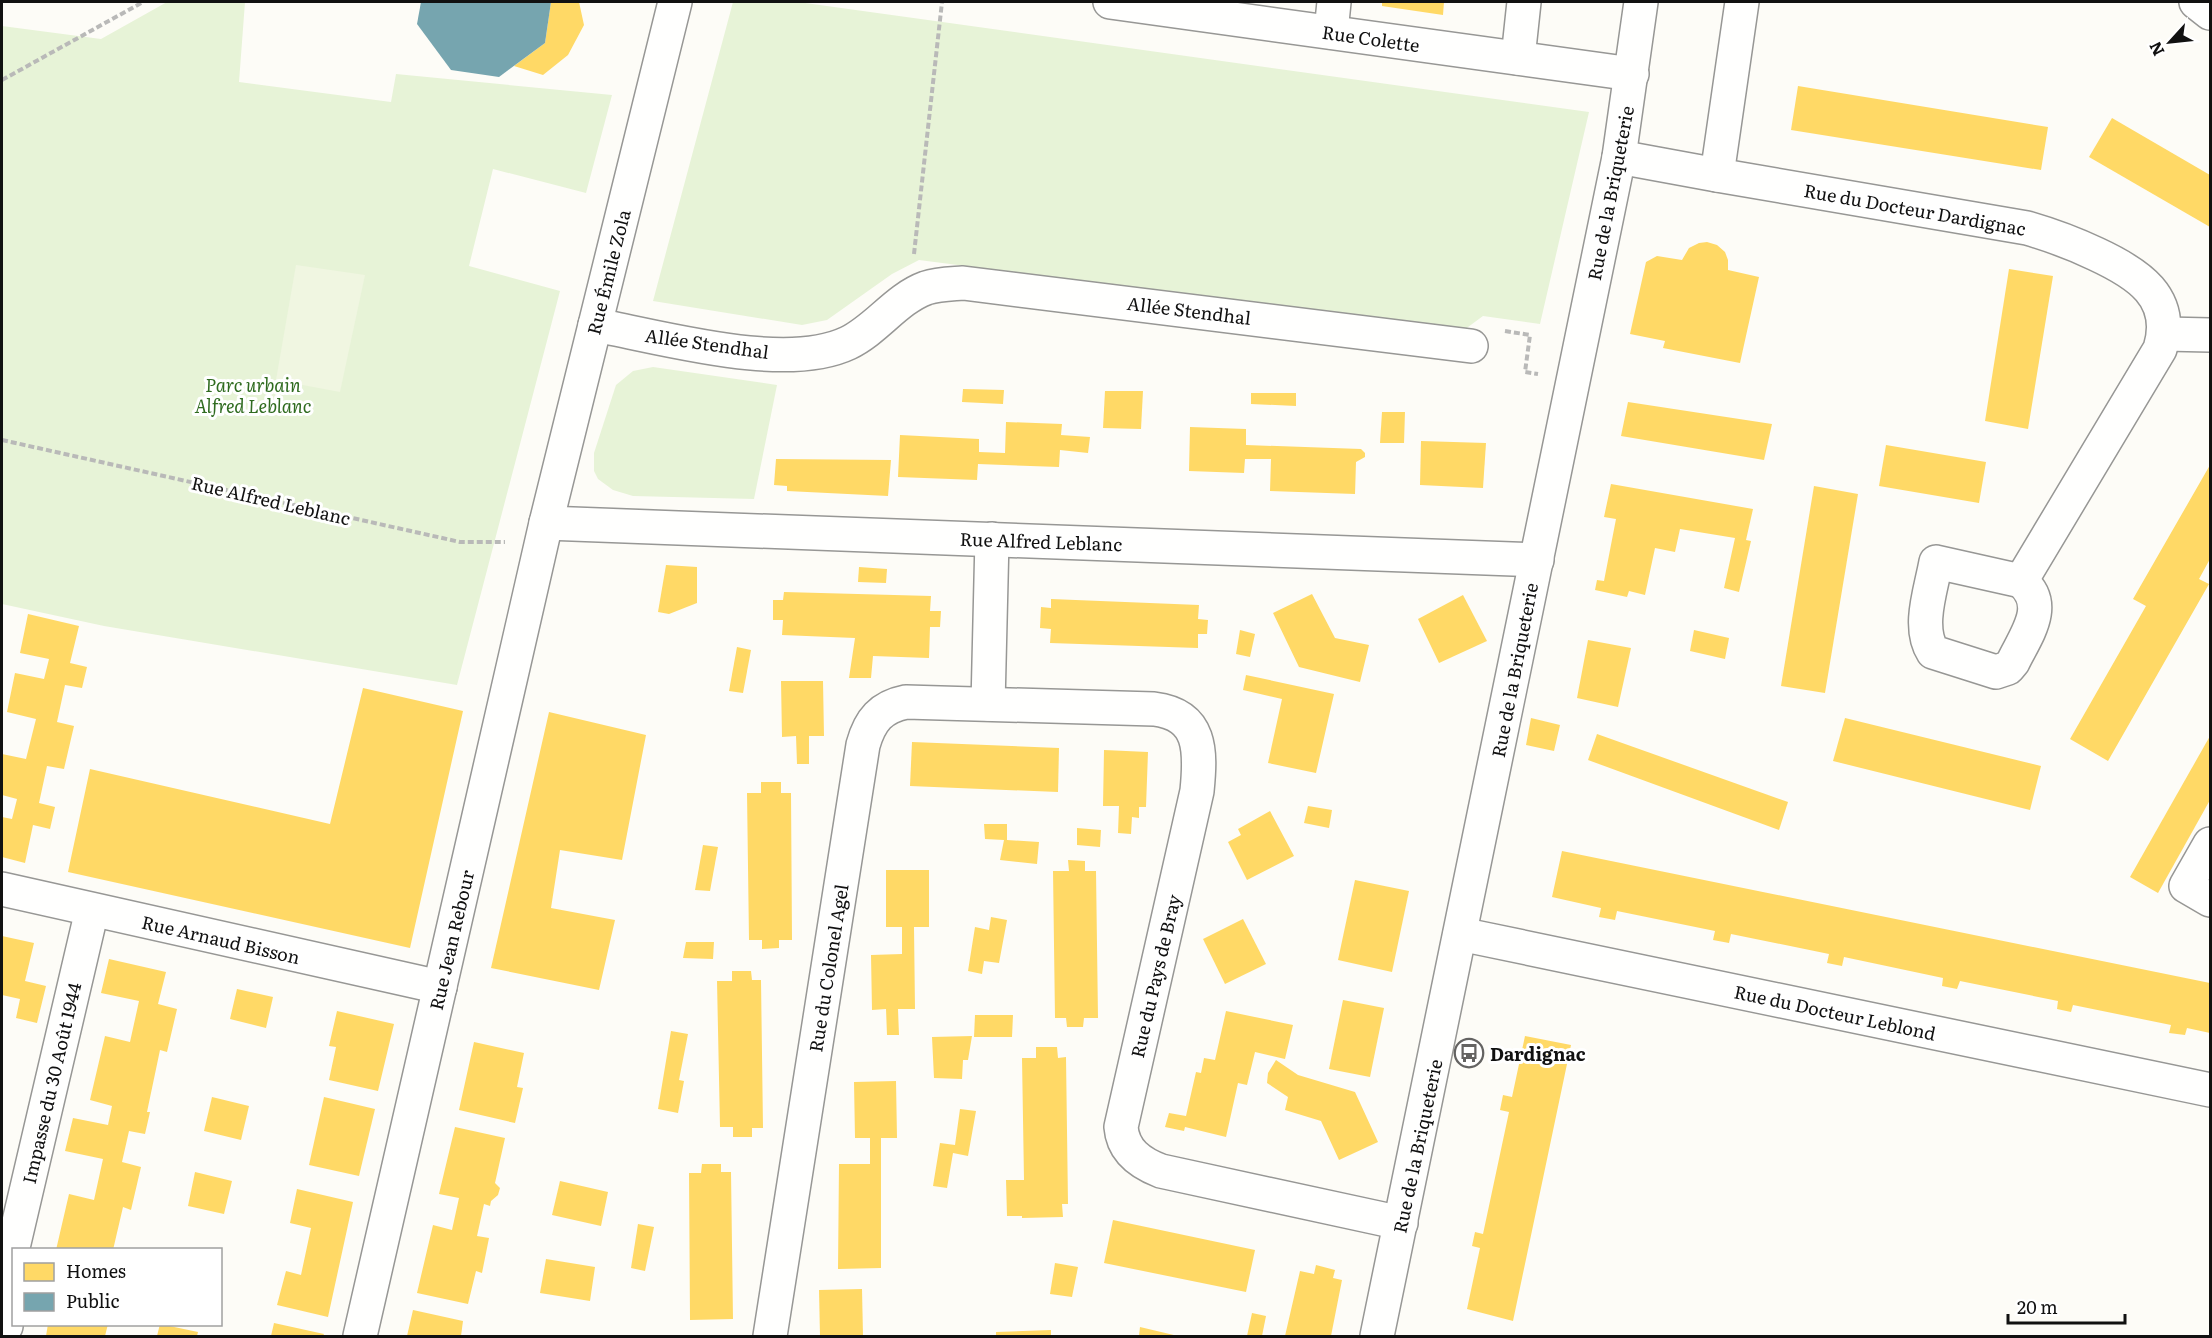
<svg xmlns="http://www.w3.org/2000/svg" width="2212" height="1338" font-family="Literata,serif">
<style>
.green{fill:#e7f3d7}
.pitch{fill:#f0f6e1}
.homes{fill:#ffd966}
.public{fill:#76a5af}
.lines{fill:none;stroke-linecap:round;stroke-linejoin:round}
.minor-casing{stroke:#979795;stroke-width:36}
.path{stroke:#b9b9b8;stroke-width:4;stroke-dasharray:6 3;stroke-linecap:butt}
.minor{stroke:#fffffe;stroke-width:33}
.labels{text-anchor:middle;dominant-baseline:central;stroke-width:6;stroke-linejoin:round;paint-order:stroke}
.street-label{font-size:18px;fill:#111;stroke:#fff}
.park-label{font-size:18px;font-style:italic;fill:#2f6b1f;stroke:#fff}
.poi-label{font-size:18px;font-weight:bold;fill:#111;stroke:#fff;text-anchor:start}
</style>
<rect width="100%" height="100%" fill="#fdfcf7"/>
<g class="green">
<path d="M167 2H245L239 82 391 102 396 74 612 95 586 193 493 169 469 266 560 291 457 685 104 626 2 604V26L101 39Z"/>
<path d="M733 2H798L1589 112 1540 324 1483 316 1464 330 919 260 892 274 827 320 802 325 653 301Z"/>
<path d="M653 367 777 385 754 499 633 496 613 490 598 479 594 471V453L616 385 633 371Z"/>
</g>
<path class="pitch" d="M296 265 365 275 340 392 276 380Z"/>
<g class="homes">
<path d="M551 2H579L584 25 568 55 543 75 514 66 545 43Z"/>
<path d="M1382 2H1444L1443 15 1382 6Z"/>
<path d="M1798 86 2048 127 2041 170 1791 130Z"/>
<path d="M2112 118 2210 175V227L2089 157Z"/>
<path d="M1707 242 1717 245 1725 252 1728 260V270L1759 277 1740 363 1663 348 1665 341 1630 334 1646 262 1657 256 1682 260 1689 248 1699 243Z"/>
<path d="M2009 269 2053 276 2028 429 1985 421Z"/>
<path d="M963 389 1004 390 1003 404 962 402Z"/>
<path d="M1105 391H1143L1141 429 1103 428Z"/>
<path d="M1251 393H1296V406L1251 404Z"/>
<path d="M1628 402 1772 424 1764 460 1621 436Z"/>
<path d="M1382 412H1405L1404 443H1380Z"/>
<path d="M1006 422 1062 424 1061 435 1090 437 1088 453 1060 450 1059 467 978 464 977 480 898 477 900 435 979 439V452L1005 453Z"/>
<path d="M1190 427 1246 429V445L1361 449 1365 453V457L1356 462 1355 494 1270 491 1271 459H1245L1244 473 1189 471Z"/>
<path d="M1421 441 1486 443 1483 488 1420 485Z"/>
<path d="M1886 445 1986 462 1979 503 1879 486Z"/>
<path d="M776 459 891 460 888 496 787 491V486L774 485Z"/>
<path d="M2210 465V559L2199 579 2209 584 2108 761 2070 739 2146 606 2133 599Z"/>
<path d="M1611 484 1753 509 1746 540 1751 541 1739 592 1724 588 1735 538 1680 529 1675 552 1655 548 1645 595 1629 591 1627 597 1595 590 1597 580 1604 581 1616 519 1604 517Z"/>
<path d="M1814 486 1858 494 1825 693 1781 686Z"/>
<path d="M666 565 697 567V603L669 614 658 612Z"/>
<path d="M859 567 887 569 886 583 858 582Z"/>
<path d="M784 592 931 596 930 611H941L940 627H930L929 658 873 656 871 678H849L855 638 782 635 783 620H773V600H783Z"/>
<path d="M1312 594 1335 638 1369 645 1360 682 1299 667 1273 613Z"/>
<path d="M1463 595 1487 641 1439 663 1418 619Z"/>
<path d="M1051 599 1199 605 1198 619 1208 620 1207 634H1198V648L1050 643 1051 629 1040 628 1041 607 1051 608Z"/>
<path d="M28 614 79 626 70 663 87 667 82 688 65 685 57 722 74 726 64 769 47 766 39 803 55 807 50 829 33 825 25 863 2 857V817L12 819 17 799 2 795V754L26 759 36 719 7 712 15 673 44 679 49 659 20 653Z"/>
<path d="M1240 630 1255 634 1250 657 1236 654Z"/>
<path d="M1694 630 1729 638 1725 659 1690 651Z"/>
<path d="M1588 640 1631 648 1618 707 1577 698Z"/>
<path d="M737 647 751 650 743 693 729 691Z"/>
<path d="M1246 675 1334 694 1316 773 1268 763 1282 699 1243 690Z"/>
<path d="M781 681H823L824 736H809V764H797L796 736 782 737Z"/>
<path d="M363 688 463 711 410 948 68 872 90 769 330 824Z"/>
<path d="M549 712 646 735 622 860 560 850 551 908 615 920 599 990 491 968Z"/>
<path d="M1531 718 1560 725 1554 751 1526 745Z"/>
<path d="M1845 718 2041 766 2030 810 1833 761Z"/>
<path d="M1597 734 1788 802 1779 830 1588 760Z"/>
<path d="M2210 736V800L2158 893 2130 877Z"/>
<path d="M912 742 1059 748 1058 792 910 786Z"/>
<path d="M1104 750 1148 752 1146 807H1139V818L1132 817 1131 834 1118 833 1119 806H1103Z"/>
<path d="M761 782H781V793H791L792 940H779V948L762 949V940H749L747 793H761Z"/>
<path d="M1308 806 1332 810 1329 828 1304 823Z"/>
<path d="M1270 811 1294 856 1247 880 1228 842 1241 835 1238 829Z"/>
<path d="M984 824H1007V840L1039 842 1037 864 1000 860 1004 840 985 839Z"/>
<path d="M1077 828 1101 830 1100 847 1077 845Z"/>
<path d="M703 845 718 847 710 891 695 890Z"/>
<path d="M1562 851 2210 983V1033L2187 1028 2185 1035 2169 1033 2171 1025 2073 1005 2071 1012 2057 1009 2058 1001 1960 981 1957 989 1942 986 1943 978 1844 957 1842 966 1827 963 1829 954 1731 934 1729 943 1713 940 1715 931 1617 911 1615 920 1599 917 1601 908 1552 897Z"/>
<path d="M1068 860 1085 861V871H1096L1098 1018H1084L1083 1027H1067L1066 1018H1055L1053 871H1069Z"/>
<path d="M886 870H929V927H914L915 1009H898L899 1035H887L886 1009 872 1010 871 955 902 954V927H886Z"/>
<path d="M1355 880 1409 891 1392 972 1338 960Z"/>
<path d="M991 917 1007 920 999 963 984 961 982 974 968 971 975 927 989 930Z"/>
<path d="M1243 919 1266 964 1225 984 1203 939Z"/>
<path d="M2 936 34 943 25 981 46 986 37 1023 16 1018 20 999 2 995Z"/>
<path d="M686 942H714L713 959 683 958Z"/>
<path d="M109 959 166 972 158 1004 177 1009 167 1052 160 1050 147 1112H150L145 1134 129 1131 122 1162 141 1167 131 1210 123 1207 113 1250H56L69 1194 94 1200 103 1159 65 1151 73 1118 108 1125 112 1106 90 1100 105 1036 130 1042 139 1001 101 993Z"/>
<path d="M732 971H751L752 980H761L763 1128H752V1137H733V1127H720L717 981H732Z"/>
<path d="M237 989 273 997 266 1028 230 1019Z"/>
<path d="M1343 1000 1384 1008 1370 1077 1329 1069Z"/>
<path d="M337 1011 394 1024 378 1091 329 1080 336 1047 329 1046Z"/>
<path d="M1226 1011 1293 1025 1285 1059 1255 1052 1247 1085 1238 1083 1226 1137 1185 1127 1184 1131 1165 1127 1169 1113 1186 1116 1196 1072 1201 1073 1204 1058 1215 1060Z"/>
<path d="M975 1015H1013L1012 1037H974Z"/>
<path d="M671 1031 688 1034 679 1080 684 1081 678 1113 658 1109Z"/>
<path d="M972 1036 968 1060H963L962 1079 934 1078 932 1037Z"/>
<path d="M1525 1036 1571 1045 1513 1321 1467 1309 1480 1248 1472 1246 1475 1232 1483 1234 1509 1112 1500 1110 1503 1095 1512 1097Z"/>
<path d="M474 1042 524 1053 517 1087 523 1088 515 1123 459 1110Z"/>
<path d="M1036 1047H1057L1058 1058 1066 1057 1068 1204H1062L1063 1217 1022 1218V1216H1007L1006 1180H1024L1022 1058H1036Z"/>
<path d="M1276 1060 1298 1075 1355 1092 1378 1142 1339 1160 1321 1121 1285 1110 1288 1097 1267 1083 1268 1073Z"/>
<path d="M896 1081 897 1138H881V1268L838 1269 839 1164H870V1138H855L854 1082Z"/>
<path d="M212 1097 249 1106 241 1140 204 1131Z"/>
<path d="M324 1097 375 1109 359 1176 309 1165Z"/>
<path d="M960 1109 976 1111 968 1156 953 1153 947 1188 933 1186 940 1143 955 1145Z"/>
<path d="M455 1127 505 1138 495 1183 500 1188 498 1195 491 1201 490 1206 484 1204 477 1236 489 1238 482 1273 476 1271 468 1304 417 1293 433 1225 452 1230 459 1198 439 1194Z"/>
<path d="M702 1164H721V1172H731L733 1319 690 1320 689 1173H701Z"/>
<path d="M195 1172 232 1181 224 1214 188 1206Z"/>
<path d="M560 1181 608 1192 601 1226 552 1215Z"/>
<path d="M297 1189 353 1202 328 1317 277 1305 286 1271 301 1275 311 1228 290 1223Z"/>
<path d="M1113 1220 1255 1250 1246 1292 1104 1263Z"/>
<path d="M638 1224 654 1227 645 1271 631 1268Z"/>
<path d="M546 1259 595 1267 590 1301 540 1293Z"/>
<path d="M1055 1263 1078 1267 1072 1297 1050 1294Z"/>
<path d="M1316 1265 1335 1270 1333 1278 1342 1280 1331 1336H1285L1300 1271 1314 1274Z"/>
<path d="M862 1289 863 1336H820L819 1290Z"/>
<path d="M413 1310 463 1321 461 1336H407Z"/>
<path d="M1252 1313 1266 1316 1262 1336H1247Z"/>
<path d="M274 1323 324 1334 323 1336H271Z"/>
<path d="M48 1324H108L105 1336H46Z"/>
<path d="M160 1324 198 1332 197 1336H157Z"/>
<path d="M1140 1327 1178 1336H1139Z"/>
<path d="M1051 1330V1336H996V1332Z"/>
</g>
<path class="public" d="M421 2H551L545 43 499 77 451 70 417 24Z"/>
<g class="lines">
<g class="minor-casing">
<g id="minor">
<path d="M1110 2 1632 74"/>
<path d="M2196 2 2210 13"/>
<path d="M1331 32 1334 2"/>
<path d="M1518 58 1524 2"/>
<path d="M1619 157 1717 175 2027 228C2051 235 2073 243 2096 254 2137 273 2176 297 2160 349L2021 581"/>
<path d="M1717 175 1742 2"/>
<path d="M595 325C662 337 785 373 848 343 877 329 896 299 926 288 938 284 950 284 963 283L1471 346"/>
<path d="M2165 334 2210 335"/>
<path d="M546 523 1537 560"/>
<path d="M1936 562 2021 581C2050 605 2026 635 2013 662L2008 668 1996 672 1933 652C1917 627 1931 590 1936 562Z"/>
<path d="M988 704 992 539"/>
<path d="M2210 844 2186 886 2210 900"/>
<path d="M2 889 440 987"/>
<path d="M1460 934 2210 1090"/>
<path d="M2 1326H6L11 1256 92 910"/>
<path d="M360 1336 546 523 675 2"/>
<path d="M770 1336 863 745C870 720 881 707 906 702L1154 709C1202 715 1201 751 1197 791L1121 1127C1123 1151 1140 1163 1161 1171L1401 1223"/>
<path d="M1377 1336 1619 157 1641 2"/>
</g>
</g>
<g class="path">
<path d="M2 80 143 2"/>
<path d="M914 254 942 2"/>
<path d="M1505 331 1530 335 1525 372 1538 374"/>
<path d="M2 440 460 542H505"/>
</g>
<use href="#minor" class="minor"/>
</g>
<defs>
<g id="bus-ring" transform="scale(1.5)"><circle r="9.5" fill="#fff" stroke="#646362" stroke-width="1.5"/><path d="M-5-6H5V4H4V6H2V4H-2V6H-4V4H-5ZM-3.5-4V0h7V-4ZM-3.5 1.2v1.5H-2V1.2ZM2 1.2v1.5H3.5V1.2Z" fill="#646362"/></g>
</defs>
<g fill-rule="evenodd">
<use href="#bus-ring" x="1469" y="1053"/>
</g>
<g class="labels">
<g class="street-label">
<text transform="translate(1371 38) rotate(8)">Rue Colette</text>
<text transform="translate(1610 193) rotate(-79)">Rue de la Briqueterie</text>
<text transform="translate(1915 209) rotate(10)">Rue du Docteur Dardignac</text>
<text transform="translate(608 272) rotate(-76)">Rue Émile Zola</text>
<text transform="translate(1189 310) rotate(7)">Allée Stendhal</text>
<text transform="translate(707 343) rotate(8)">Allée Stendhal</text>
<text transform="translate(271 500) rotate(13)">Rue Alfred Leblanc</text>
<text transform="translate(1041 541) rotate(2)">Rue Alfred Leblanc</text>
<text transform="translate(1514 670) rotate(-79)">Rue de la Briqueterie</text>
<text transform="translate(221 939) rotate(13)">Rue Arnaud Bisson</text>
<text transform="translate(451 940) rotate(-77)">Rue Jean Rebour</text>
<text transform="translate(828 968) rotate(-81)">Rue du Colonel Agel</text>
<text transform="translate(1155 976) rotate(-77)">Rue du Pays de Bray</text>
<text transform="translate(1835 1012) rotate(12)">Rue du Docteur Leblond</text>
<text transform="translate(51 1083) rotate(-77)">Impasse du 30 Août 1944</text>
<text transform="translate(1417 1146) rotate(-78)">Rue de la Briqueterie</text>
</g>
<g class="park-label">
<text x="253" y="384">Parc urbain<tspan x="253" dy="21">Alfred Leblanc</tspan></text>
</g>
<g class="poi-label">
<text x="1490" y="1053">Dardignac</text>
</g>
</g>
<rect width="2212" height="1338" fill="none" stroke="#111111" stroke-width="6"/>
<rect x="12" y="1248" width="210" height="78" fill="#ffffff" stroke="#a0a0a0" stroke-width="1.5"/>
<rect x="24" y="1263" width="30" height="18" fill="#ffd966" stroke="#a0a0a0" stroke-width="1.5"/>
<text x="66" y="1278" font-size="18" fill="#111111">Homes</text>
<rect x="24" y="1293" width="30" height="18" fill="#76a5af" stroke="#a0a0a0" stroke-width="1.5"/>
<text x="66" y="1308" font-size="18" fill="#111111">Public</text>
<g transform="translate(2170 42) rotate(243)" stroke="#ffffff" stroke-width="4.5" paint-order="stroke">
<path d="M0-4.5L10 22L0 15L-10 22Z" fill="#111111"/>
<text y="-9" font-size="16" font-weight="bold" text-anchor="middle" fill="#111111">N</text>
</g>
<path d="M2008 1314v9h117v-9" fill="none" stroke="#111111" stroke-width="3"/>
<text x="2017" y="1314" font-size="18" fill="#111111" stroke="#ffffff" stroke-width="4.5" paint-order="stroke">20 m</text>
</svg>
